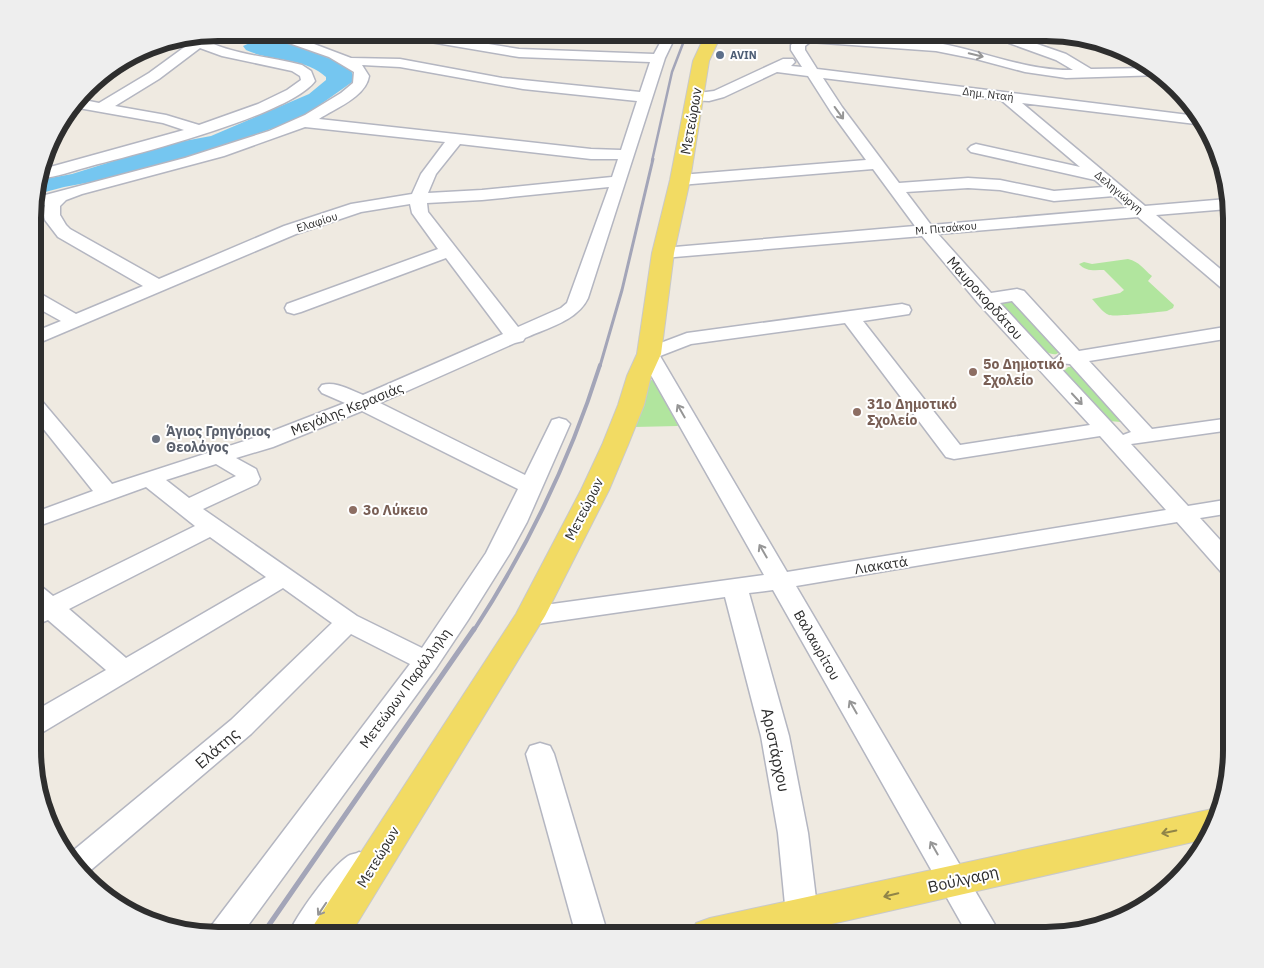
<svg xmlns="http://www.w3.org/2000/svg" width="1264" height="968" font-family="'IBM Plex Sans',sans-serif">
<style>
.green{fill:#b1e59e}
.water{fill:#75c6f0}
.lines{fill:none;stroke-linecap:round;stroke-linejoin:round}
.minor-casing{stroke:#b4b6c1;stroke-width:3}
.major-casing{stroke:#c9c9c9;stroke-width:2}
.minor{fill:#fff;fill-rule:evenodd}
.major{fill:#f2db63;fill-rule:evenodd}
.rail-far3{stroke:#a3a5b8;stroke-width:2.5}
.rail-far2{stroke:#a3a5b8;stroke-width:3}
.rail-far1{stroke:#a3a5b8;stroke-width:4}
.rail{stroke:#a3a5b8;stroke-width:5}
.oneway{stroke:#969696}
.oneway2{stroke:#908448}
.service-dot{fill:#5c6f8a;stroke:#fff;stroke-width:2}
.education-dot{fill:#8d6e63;stroke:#fff;stroke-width:2}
.worship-dot{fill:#6b7280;stroke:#fff;stroke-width:2}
.labels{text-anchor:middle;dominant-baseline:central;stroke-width:4;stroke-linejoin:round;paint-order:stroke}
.far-service-label{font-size:11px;font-weight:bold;fill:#4e5e75;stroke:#fff;text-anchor:start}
.far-street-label{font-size:11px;fill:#2e2e2e;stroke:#fff}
.street-label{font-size:14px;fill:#2e2e2e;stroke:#fff}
.education-label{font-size:14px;font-weight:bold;fill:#785e54;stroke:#fff;text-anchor:start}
.worship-label{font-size:14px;font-weight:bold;fill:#5b616d;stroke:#fff;text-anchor:start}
.near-street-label{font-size:16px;fill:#2e2e2e;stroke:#fff}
.rim{fill:none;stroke:#2e2e2e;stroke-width:6}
</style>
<rect width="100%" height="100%" fill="#efeae1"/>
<g class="green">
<path d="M1128 259C1140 262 1143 269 1152 276L1148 281 1174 305 1173 308 1167 311C1157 312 1116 317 1109 315 1102 312 1097 304 1092 299L1120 293 1124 290 1104 270C1095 270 1086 272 1079 264L1084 262 1092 264Z"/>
<path d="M1012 301 1059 352C1056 356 1051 354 1046 352L999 302Z"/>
<path d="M1068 367H1073L1121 422 1109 421 1064 371Z"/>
<path d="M649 379 656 382 678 426 634 427Z"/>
</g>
<path class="water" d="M235 33H262L339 62 350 68 355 80 307 114 289 123 173 162 102 180 64 187 34 195 39 180 72 174 168 144 211 136 309 94 326 80V77C305 57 272 62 246 50L243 46 252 42 245 36Z"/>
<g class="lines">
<g class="minor-casing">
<g id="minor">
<path d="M268 33H285L351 58 400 59 502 78 640 92 650 62 519 57 401 37 395 33H421L519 49 654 54 660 43C632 41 605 39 577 39 561 39 507 45 497 33H611L664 35 665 33H677L665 58 588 298C577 321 547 328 525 338L523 341 515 343 380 403 525 475 552 420 559 418 566 420 570 424 527 522 510 553 468 620 436 668 241 935H207L212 925 410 664 351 634 251 734 85 875 69 854 231 720 332 623 283 588 43 732 33 735V712L106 670 48 620 33 626V585L42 587 53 596 195 526 146 487 33 528V513L93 491 34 417V398L41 400 112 484 257 437 345 403 322 393 319 389 322 385C336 381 350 390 363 395L503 334 446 258 301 312 294 314 287 312 285 308 287 304 438 249 412 213 410 204 361 212 296 234 34 345V332L61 321 34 306V292L41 294 76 314 143 286 58 237 45 220 43 211 45 205 34 208V198L185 158 269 131 305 115 341 93 353 83 354 72 329 57 269 36ZM362 65 400 67 523 89 637 101 621 150 591 149 319 119C334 109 366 97 369 76ZM305 127 445 142 421 174 412 194 351 204 284 226 159 279 70 229 66 225 60 215V206L66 200 82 194 224 156ZM460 144 591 159H618L612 177 482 190 428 193 436 174ZM609 187 567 303 561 308 518 327 428 212 427 203 482 200ZM362 411 518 489 486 553 422 648 357 616 203 509 257 484 260 479 256 469 236 458 273 447ZM216 464 236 476 189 498 166 480ZM210 537 266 577 126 658 69 609Z"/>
<path d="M728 33H821L820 35C859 38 900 37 938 43 982 51 1027 71 1073 70L1056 60 1009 43 1008 40 1009 37 1014 36 1066 54 1091 69 1151 68 1162 75 1066 78 1025 72 976 59 936 51 810 42 805 46V50L817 69 1197 116 1204 125 1022 103 1145 206 1227 199 1228 209 1156 215 1231 278V292L1225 291 1138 217 938 234 991 293 1017 289 1024 291 1079 351 1231 326V338L1089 361 1152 429 1231 418V430L1131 444 1188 506 1231 499V513L1200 518 1231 552V575L1222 573 1177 522 796 586 1001 935H968L773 590 749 593 789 736 808 833 818 915 813 925 802 928 791 925 786 915 778 833 761 736 725 597 530 625 521 622 517 616 521 610 530 607 764 575 639 354 642 350 687 333 902 304 909 306 911 310 909 314 863 321 960 445 1090 425 978 303 922 236 663 258 657 257 654 253 657 249 663 248 915 226 873 169 680 185 674 183 672 180 674 177 680 175 866 160 831 112 808 76 777 72 724 97 709 101 690 100 688 97 690 94 714 91 783 59H793L795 62 791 66 802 67 791 50V45L795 41 734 37 729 36ZM823 78 1001 100 1080 167 976 144 971 146 968 149 971 152 1095 180 1103 187 1054 191 1000 180 968 178 899 183 842 107ZM968 188 1000 190 1054 201 1114 196 1127 208 931 225 906 192ZM1012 301 1061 354 1055 359 1058 363 1070 364 1131 432 1123 435 1000 303ZM845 323 946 457 954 459 1100 436 1166 510 787 572 660 356 691 344Z"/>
<path d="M198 36C228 55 268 56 302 65L311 71 315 81C290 115 137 154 91 166 75 170 56 178 39 178L43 169 184 130 163 123 73 107 79 99 99 103 149 73 186 46 166 45 160 42ZM200 48 222 56 292 71 300 76 301 80 287 90 258 104 199 125 166 115 115 106 159 79Z"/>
<path d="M540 743 550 746 554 754 608 935H576L526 754 530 746Z"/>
<path d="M359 852 370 856 374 865 370 874 347 899 322 935H288C296 916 330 868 348 856 351 854 356 854 359 852Z"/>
</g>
</g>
<g class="major-casing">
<g id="major">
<path d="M706 33H722L709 61 690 180 674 253 661 354 651 376 644 405 628 445 609 490 545 616 350 935H309L315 923 516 614 581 490 602 445 618 405 627 376 637 354 652 253 670 180 693 61Z"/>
<path d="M1217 808 1220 809 1217 821 1206 839 783 935H690L696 923 710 918Z"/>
</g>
</g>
<use href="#minor" class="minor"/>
<use href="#major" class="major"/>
<path class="rail-far3" d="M652 161 672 72 687 33"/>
<path class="rail-far2" d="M600 366 622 290 653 159"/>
<path class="rail-far1" d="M474 630C528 547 570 460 600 365"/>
<path class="rail" d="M262 935 474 629"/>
</g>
<defs><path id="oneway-shaft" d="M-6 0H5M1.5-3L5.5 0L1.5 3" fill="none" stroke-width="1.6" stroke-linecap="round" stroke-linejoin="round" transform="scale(1.25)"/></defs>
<g class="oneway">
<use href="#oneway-shaft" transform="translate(976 55) rotate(14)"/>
<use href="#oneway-shaft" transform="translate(839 113) rotate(54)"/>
<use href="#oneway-shaft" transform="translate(1077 399) rotate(47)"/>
<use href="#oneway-shaft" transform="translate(681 411) rotate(-120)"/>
<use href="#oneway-shaft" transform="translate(763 551) rotate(-120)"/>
<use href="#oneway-shaft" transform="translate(853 707) rotate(-120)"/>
<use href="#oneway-shaft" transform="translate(934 848) rotate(-120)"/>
<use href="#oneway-shaft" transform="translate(322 909) rotate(124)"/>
</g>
<g class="oneway2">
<use href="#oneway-shaft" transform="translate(1169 832) rotate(168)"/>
<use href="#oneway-shaft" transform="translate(891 895) rotate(167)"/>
</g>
<circle class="service-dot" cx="720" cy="55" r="5"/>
<g class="education-dot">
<circle cx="973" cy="372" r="5"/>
<circle cx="857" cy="412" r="5"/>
<circle cx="353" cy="510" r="5"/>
</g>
<circle class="worship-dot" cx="156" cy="439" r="5"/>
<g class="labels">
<g class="far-service-label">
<text x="730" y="55">AVIN</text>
</g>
<g class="far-street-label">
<text transform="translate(988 94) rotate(7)">Δημ. Νταή</text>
<text transform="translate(1119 192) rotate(40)">Δεληγιώργη</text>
<text transform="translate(317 222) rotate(-18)">Ελαφίου</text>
<text transform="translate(946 228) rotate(-5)">Μ. Πιτσάκου</text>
</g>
<g class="street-label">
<text transform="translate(691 121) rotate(-80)">Μετεώρων</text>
<text transform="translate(985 298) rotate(48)">Μαυροκορδάτου</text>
<text transform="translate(347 409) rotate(-22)">Μεγάλης Κερασιάς</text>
<text transform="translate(584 509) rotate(-63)">Μετεώρων</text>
<text transform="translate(881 565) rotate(-9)">Λιακατά</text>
<text transform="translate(817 645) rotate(60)">Βαλαωρίτου</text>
<text transform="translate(405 688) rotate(-54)">Μετεώρων Παράλληλη</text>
<text transform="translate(378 857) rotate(-59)">Μετεώρων</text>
</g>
<g class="education-label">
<text x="983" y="364">5ο Δημοτικό<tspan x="983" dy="16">Σχολείο</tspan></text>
<text x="867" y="404">31ο Δημοτικό<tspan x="867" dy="16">Σχολείο</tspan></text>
<text x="363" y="510">3ο Λύκειο</text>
</g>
<g class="worship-label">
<text x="166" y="431">Άγιος Γρηγόριος<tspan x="166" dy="16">Θεολόγος</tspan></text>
</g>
<g class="near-street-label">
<text transform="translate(217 748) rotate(-41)">Ελάτης</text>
<text transform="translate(776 750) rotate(78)">Αριστάρχου</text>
<text transform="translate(963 879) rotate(-13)">Βούλγαρη</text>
</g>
</g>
<path d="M0 0H1264V968H0ZM218 41H1046A177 177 0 0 1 1223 218V750A177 177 0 0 1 1046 927H218A177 177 0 0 1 41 750V218A177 177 0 0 1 218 41Z" fill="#eee" fill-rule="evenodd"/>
<path class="rim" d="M218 41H1046A177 177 0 0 1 1223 218V750A177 177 0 0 1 1046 927H218A177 177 0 0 1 41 750V218A177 177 0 0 1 218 41Z"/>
</svg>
